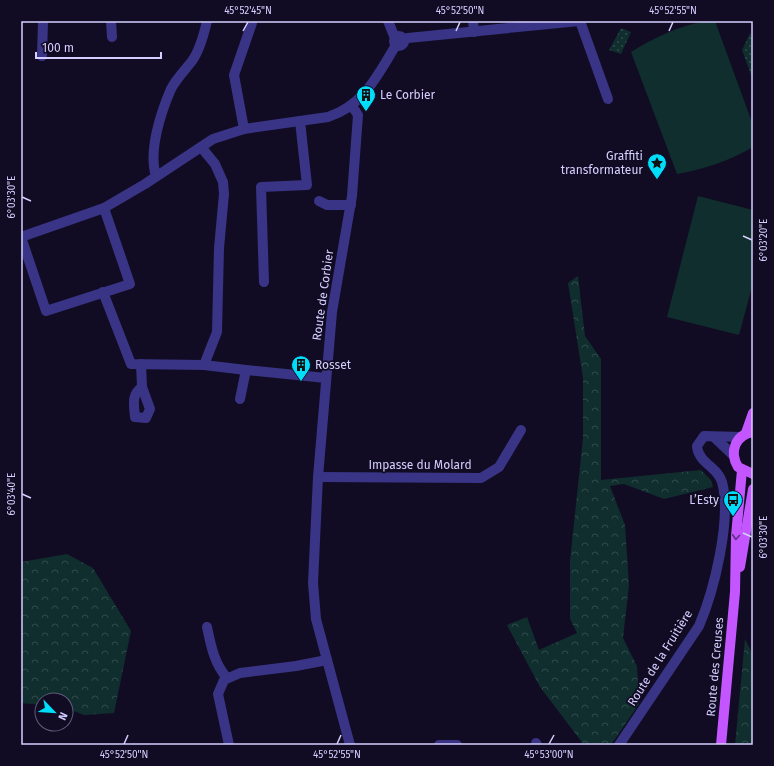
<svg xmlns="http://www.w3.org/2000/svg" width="774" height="766" font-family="'Fira Sans',sans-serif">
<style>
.grass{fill:#0f2e2d}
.forest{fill:url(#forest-crowns)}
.park{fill:url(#park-dots)}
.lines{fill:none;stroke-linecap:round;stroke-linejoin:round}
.minor{stroke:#393485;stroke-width:10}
.major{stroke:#c356ff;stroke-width:10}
.oneway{stroke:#612d86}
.ticks{fill:none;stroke:#d5cfff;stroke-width:1.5}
.labels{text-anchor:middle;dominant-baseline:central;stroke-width:3.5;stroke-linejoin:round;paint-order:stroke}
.poi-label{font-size:12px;fill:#d5cfff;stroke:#110c23;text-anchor:start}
.street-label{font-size:12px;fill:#d5cfff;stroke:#110c23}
.neatline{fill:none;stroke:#d5cfff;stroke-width:1.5}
.ticks-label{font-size:10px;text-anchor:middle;fill:#d5cfff}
</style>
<defs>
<pattern id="forest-crowns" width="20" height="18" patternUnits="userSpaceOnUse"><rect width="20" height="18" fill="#0f2e2d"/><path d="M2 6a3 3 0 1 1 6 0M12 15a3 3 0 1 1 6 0" fill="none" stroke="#314b4c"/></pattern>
<pattern id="park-dots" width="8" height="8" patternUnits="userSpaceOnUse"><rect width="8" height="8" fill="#0f2e2d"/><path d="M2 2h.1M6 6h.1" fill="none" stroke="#314b4c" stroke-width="1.8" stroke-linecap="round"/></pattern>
</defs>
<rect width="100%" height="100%" fill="#110c23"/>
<g class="grass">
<path d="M706 21H715L753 125V147C729 161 704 169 677 174L631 52C655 37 679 26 706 21Z"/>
<path d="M698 196 753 210V283L739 335 667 317Z"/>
</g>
<g class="forest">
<path d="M578 276 585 336 601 359V480L701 470 711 480 713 487 664 499 624 484 610 486 625 525 629 585 623 638 637 666 639 704 611 745H584L540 687 507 625 527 617 539 650 577 633 570 619V561L583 438V378L568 283Z"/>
<path d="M67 554 93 568 131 631 114 713 84 715 66 708V700H42V705L21 703V562Z"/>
<path d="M745 639 753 655V745H735Z"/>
</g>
<g class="park">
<path d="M621 28 631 32 621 54 609 50Z"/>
<path d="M750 33 753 41V80L742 50Z"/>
</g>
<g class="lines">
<g class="minor">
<path d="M111 21 112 37"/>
<path d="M388 21 395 38"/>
<path d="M473 21 474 32"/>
<path d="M580 21 608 99"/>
<circle cx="399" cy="41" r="5"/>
<path d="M403 40 408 38 579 21"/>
<path d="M42 56 43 21"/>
<path d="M244 129 234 75 252 23"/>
<path d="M201 147 215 164 223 182 224 194 219 248 217 332 204 365"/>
<path d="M156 176C148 151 161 112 171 89 176 79 185 70 192 61 200 50 204 34 207 21"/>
<path d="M319 201 327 205H351"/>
<path d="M21 237 104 208 145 184 213 139 244 129 328 117C364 105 377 76 396 45"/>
<path d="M21 237 46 311 130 284 104 208"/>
<path d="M264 282 261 187 307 185 300 121"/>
<path d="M103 292 131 364 204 365 246 370"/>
<path d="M141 364 142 387 150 409 146 418 135 417C134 405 131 395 142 387"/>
<path d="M240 399 246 370 326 378"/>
<path d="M714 437 733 455"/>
<path d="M318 477 481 478 499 467 521 430"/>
<path d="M207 627C211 646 214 663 227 678"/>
<path d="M536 743 537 745"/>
<path d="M229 745 218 694 224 680 240 673 296 666 327 660"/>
<path d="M350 745 316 619 313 583 318 477 332 312 352 196 358 115 352 106"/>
<path d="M439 745H457"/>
<path d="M619 745 699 626C714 591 732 519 722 482 718 467 698 463 697 446L704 436 741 437"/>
</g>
<g class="major">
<path d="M753 432C735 435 729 452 738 467L753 474"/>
<path d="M746 433 753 413"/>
<path d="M740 567 753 489"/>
<path d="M721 745 735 592 736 536 742 470"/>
</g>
</g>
<defs><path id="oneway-chevron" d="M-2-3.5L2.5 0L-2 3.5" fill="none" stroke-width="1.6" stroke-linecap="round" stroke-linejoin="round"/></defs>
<use class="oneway" href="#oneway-chevron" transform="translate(736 537) rotate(94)"/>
<path class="ticks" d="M243 31 248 22M456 31 460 22M669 31 673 22M22 197 31 201M743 236 752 240M22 494 31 498M743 533 752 537M124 744 128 735M337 744 341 735M549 744 554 735"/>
<defs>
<g id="building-pin" transform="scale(1)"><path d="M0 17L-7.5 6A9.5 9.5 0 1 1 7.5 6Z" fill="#00ddfa" stroke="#110c23"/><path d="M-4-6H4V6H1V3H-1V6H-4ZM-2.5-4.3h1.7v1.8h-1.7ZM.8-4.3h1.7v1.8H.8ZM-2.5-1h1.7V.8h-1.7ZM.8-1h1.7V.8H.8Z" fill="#111"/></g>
<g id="sight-pin" transform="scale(1)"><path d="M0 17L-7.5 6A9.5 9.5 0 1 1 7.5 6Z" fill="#00ddfa" stroke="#110c23"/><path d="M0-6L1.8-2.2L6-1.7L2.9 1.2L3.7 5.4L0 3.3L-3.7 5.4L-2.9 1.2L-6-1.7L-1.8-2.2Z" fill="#111"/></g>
<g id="bus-pin" transform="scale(1)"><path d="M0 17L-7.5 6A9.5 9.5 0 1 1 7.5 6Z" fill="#00ddfa" stroke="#110c23"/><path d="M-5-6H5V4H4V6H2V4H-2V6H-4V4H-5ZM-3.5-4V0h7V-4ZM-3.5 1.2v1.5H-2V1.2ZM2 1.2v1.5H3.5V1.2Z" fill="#111"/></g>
</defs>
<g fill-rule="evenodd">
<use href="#building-pin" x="366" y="95"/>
<use href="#sight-pin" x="657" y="163"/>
<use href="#building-pin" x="301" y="365"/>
<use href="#bus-pin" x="733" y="500"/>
</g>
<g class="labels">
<g class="poi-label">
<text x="380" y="95">Le Corbier</text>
<text x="643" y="156" text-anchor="end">Graffiti<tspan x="643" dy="14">transformateur</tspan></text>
<text x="315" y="365">Rosset</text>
<text x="719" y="500" text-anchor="end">L’Esty</text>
</g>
<g class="street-label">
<text transform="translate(323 295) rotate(-82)">Route de Corbier</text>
<text x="420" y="465">Impasse du Molard</text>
<text transform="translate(660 658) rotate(-58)">Route de la Fruitière</text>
<text transform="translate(715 667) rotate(-85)">Route des Creuses</text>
</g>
</g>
<rect width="774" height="766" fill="none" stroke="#110c23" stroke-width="44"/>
<g transform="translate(54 712) rotate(115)"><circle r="19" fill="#110c23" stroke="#5f5a7b"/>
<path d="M0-3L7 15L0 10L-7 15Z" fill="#00ddfa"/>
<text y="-6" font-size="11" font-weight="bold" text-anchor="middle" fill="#d5cfff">N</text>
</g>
<path d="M36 52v6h125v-6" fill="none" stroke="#d5cfff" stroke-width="2"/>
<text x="42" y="52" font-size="12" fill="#d5cfff" stroke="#110c23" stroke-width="3" paint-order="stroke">100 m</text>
<rect x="22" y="22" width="730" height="722" class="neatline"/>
<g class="ticks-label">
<text x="248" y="14">45°52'45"N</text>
<text x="460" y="14">45°52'50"N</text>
<text x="673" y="14">45°52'55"N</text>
<text transform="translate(11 197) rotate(-90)" y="4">6°03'30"E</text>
<text transform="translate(763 240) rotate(-90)" y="4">6°03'20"E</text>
<text transform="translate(11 494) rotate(-90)" y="4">6°03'40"E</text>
<text transform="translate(763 537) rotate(-90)" y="4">6°03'30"E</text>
<text x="124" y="758">45°52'50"N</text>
<text x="337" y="758">45°52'55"N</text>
<text x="549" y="758">45°53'00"N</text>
</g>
</svg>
